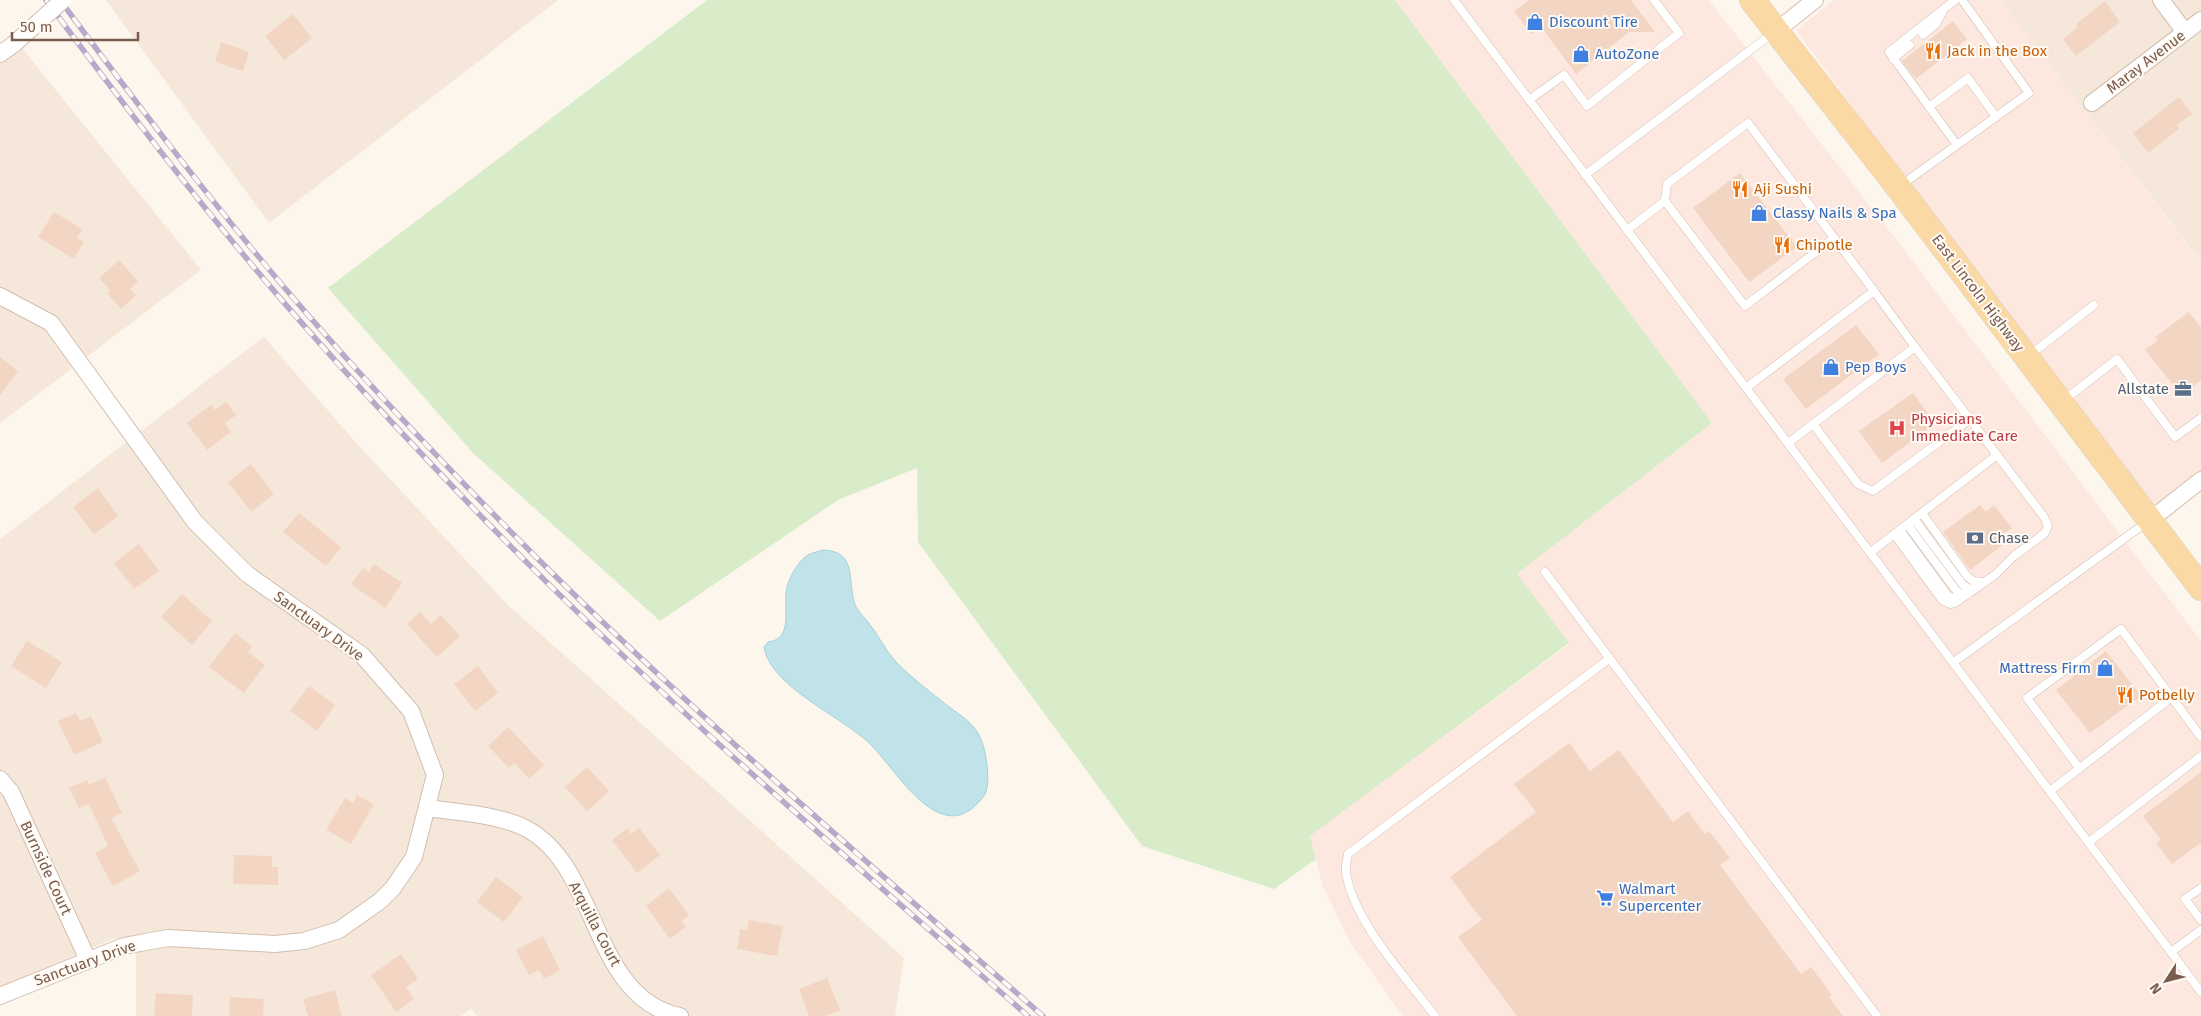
<svg xmlns="http://www.w3.org/2000/svg" width="2201" height="1016" font-family="'Fira Sans',sans-serif">
<style>
.residential{fill:#f5e8da}
.commercial{fill:#fde8e0}
.green{fill:#d8ecc9}
.water{fill:#bfe3e8;stroke:#a5d3da}
.building{fill:#f3d5c3}
.lines{fill:none;stroke-linecap:round;stroke-linejoin:round}
.service-casing{stroke:#d1beb0;stroke-width:9}
.minor-casing{stroke:#d1beb0;stroke-width:18}
.primary-casing{stroke:#dad1cd;stroke-width:26}
.service{stroke:#fff;stroke-width:8}
.minor{stroke:#fff;stroke-width:16}
.primary{stroke:#fbd9a5;stroke-width:25}
.rail-casing{stroke:#b9a8c9;stroke-width:5.5}
.rail{stroke:#fffaf3;stroke-width:4;stroke-dasharray:11;stroke-linecap:butt}
.minor-bridge-casing{stroke:#d1beb0;stroke-width:18;stroke-linecap:butt}
.minor-bridge{stroke:#fff;stroke-width:16}
.labels{text-anchor:middle;dominant-baseline:central;stroke-width:4;stroke-linejoin:round;paint-order:stroke}
.shop-label{font-size:15px;fill:#366cbe;stroke:#fffaf3;text-anchor:start}
.food-label{font-size:15px;fill:#c56008;stroke:#fffaf3;text-anchor:start}
.street-label{font-size:15px;fill:#7a5c4d;stroke:#fffaf3}
.service-label{font-size:15px;fill:#4e5e75;stroke:#fffaf3;text-anchor:end}
.health-label{font-size:15px;fill:#be3a42;stroke:#fffaf3;text-anchor:start}
</style>
<rect width="100%" height="100%" fill="#fdf6ec"/>
<g class="residential">
<path d="M106 0H558L269 223Z"/>
<path d="M2000 0H2201V262L2162 211Z"/>
<path d="M21 47 201 270 0 423V63Z"/>
<path d="M264 337 358 445 507 604 904 958 895 1016H477L471 1008 461 1016H136V936L112 939 0 989V539Z"/>
</g>
<g class="commercial">
<path d="M1395 0H1709L1909 256 2201 641V1016H1403L1350 942 1323 887 1310 836 1569 644 1517 574 1712 423Z"/>
<path d="M1834 0H2000L2201 263V475L2151 513 1796 30Z"/>
</g>
<path class="green" d="M707 0H1395L1712 423 1517 574 1569 643 1310 836 1316 859 1274 889 1142 846 918 542 917 468 838 500 660 621 473 453 328 288Z"/>
<path class="water" d="M823 550C859 551 846 582 856 607 859 612 864 617 868 622 878 634 885 650 896 662 912 678 930 692 948 706 961 716 973 722 980 737 986 749 992 785 984 796 941 854 897 769 868 742 840 716 770 686 764 647L768 642C795 639 782 606 787 587 790 576 797 564 805 557 810 553 817 552 823 550Z"/>
<g class="building">
<path d="M1529 0H1631L1655 32H1629L1576 74 1541 27 1531 34 1514 11Z"/>
<path d="M2105 1 2120 22 2076 56 2063 39 2078 27 2076 24Z"/>
<path d="M293 14 312 38 284 60 265 36Z"/>
<path d="M1953 21 1967 39 1916 79 1902 61Z"/>
<path d="M221 42 249 52 243 71 215 62Z"/>
<path d="M2179 97 2192 114 2177 125 2179 129 2148 153 2133 133Z"/>
<path d="M1740 173 1797 247 1749 282 1693 208Z"/>
<path d="M54 212 82 229 77 238 84 242 74 259 38 237Z"/>
<path d="M119 260 138 281 130 289 136 295 121 309 107 293 110 290 99 278Z"/>
<path d="M2189 312 2201 327V380L2182 396 2145 350 2158 340 2155 337Z"/>
<path d="M1856 325 1879 354 1806 409 1783 379Z"/>
<path d="M0 357 18 371 0 395Z"/>
<path d="M1913 393 1935 424 1882 463 1859 431Z"/>
<path d="M226 402 236 415 225 423 231 432 207 450 187 423 211 405 215 410Z"/>
<path d="M251 464 274 494 251 512 228 482Z"/>
<path d="M98 488 118 516 94 534 73 507Z"/>
<path d="M1980 505 1986 512 1994 505 2012 528 2002 535 2008 541 1970 570 1943 532Z"/>
<path d="M299 513 341 547 326 566 283 532Z"/>
<path d="M139 544 159 571 134 589 114 563Z"/>
<path d="M374 564 402 583 385 608 351 584 363 568 369 572Z"/>
<path d="M182 594 212 621 192 645 161 617Z"/>
<path d="M420 612 431 624 441 615 460 636 437 657 407 624Z"/>
<path d="M235 633 252 646 248 652 265 665 244 693 209 667Z"/>
<path d="M27 641 62 662 46 688 11 666Z"/>
<path d="M2106 651 2141 696 2090 733 2056 690Z"/>
<path d="M478 666 498 693 475 711 454 684Z"/>
<path d="M309 686 335 705 317 731 290 711Z"/>
<path d="M76 713 80 721 91 716 103 742 74 755 58 721Z"/>
<path d="M508 727 544 765 529 779 514 763 509 768 488 746Z"/>
<path d="M1569 743 1590 771 1619 750 1673 822 1688 811 1705 834 1709 831 1730 858 1720 865 1801 974 1811 967 1832 995 1829 997 1843 1016H1517L1458 937 1482 920 1450 877 1536 812 1514 784Z"/>
<path d="M587 767 609 791 587 811 565 787Z"/>
<path d="M2201 772V843L2172 864 2156 843 2161 840 2143 816Z"/>
<path d="M105 777 122 813 111 818 140 871 113 886 95 853 108 846 89 804 79 808 69 788 87 780 89 785Z"/>
<path d="M357 795 374 804 351 844 326 830 345 798 353 803Z"/>
<path d="M627 828 631 834 639 828 660 855 637 873 612 840Z"/>
<path d="M234 855 272 856V867H278V885L233 884Z"/>
<path d="M496 877 523 897 504 922 477 902Z"/>
<path d="M669 888 689 915 681 921 686 927 670 939 646 906Z"/>
<path d="M749 920 783 926 777 956 737 949 740 929 747 930Z"/>
<path d="M543 936 560 970 544 979 539 970 529 975 516 950Z"/>
<path d="M401 954 418 979 406 987 414 999 396 1012 371 975Z"/>
<path d="M827 978 840 1010 825 1016H809L799 989Z"/>
<path d="M335 990 342 1016H308L303 999Z"/>
<path d="M156 993 193 995 192 1016H154Z"/>
<path d="M230 997 264 999 263 1016H229Z"/>
</g>
<g class="lines">
<g class="service-casing">
<g id="service">
<path d="M1454 0 2201 992"/>
<path d="M1955 0 1889 52 1957 145"/>
<path d="M1923 35 1935 25 1942 13"/>
<path d="M1893 59 1910 45"/>
<path d="M1529 100 1564 75 1587 106 1679 33 1654 0"/>
<path d="M1929 107 1968 78 1996 117"/>
<path d="M1585 175 1773 33"/>
<path d="M1900 186 2029 93 1962 0"/>
<path d="M1665 201 1745 306 1834 238"/>
<path d="M1627 230 1665 201 1667 184 1748 123 1874 291"/>
<path d="M2030 355 2094 305"/>
<path d="M1746 388 1874 291 1915 347"/>
<path d="M2063 401 2117 359 2175 437 2201 418"/>
<path d="M1813 424 1858 484 1873 491 1970 419"/>
<path d="M1788 443 1915 347 2044 517 2048 526 2045 533 2014 556 1996 574 1955 603 1950 604 1942 600 1894 534"/>
<path d="M1922 513 1967 576 1973 581 1985 582"/>
<path d="M1914 519 1963 585 1970 589 1977 587"/>
<path d="M1907 524 1955 589 1959 593 1968 594"/>
<path d="M1900 530 1949 597 1961 598"/>
<path d="M1871 552 1997 455"/>
<path d="M1545 572 1877 1016"/>
<path d="M1954 662 2147 522"/>
<path d="M2079 768 2027 698 2121 629 2201 737"/>
<path d="M2050 791 2172 697"/>
<path d="M2089 842 2201 756"/>
<path d="M2201 888 2185 899 2201 920"/>
<path d="M2171 952 2201 930"/>
<path d="M1435 1016C1405 976 1355 924 1346 873 1345 867 1347 860 1348 854L1609 659"/>
</g>
</g>
<g class="minor-casing">
<g id="minor">
<path d="M2161 0 2185 32"/>
<path d="M1776 31 1815 0"/>
<path d="M0 54 14 44"/>
<path d="M2092 103 2201 20"/>
<path d="M0 296 51 323 195 522 247 574 362 655 411 711 435 775 414 857 393 888 380 901 339 930 304 941 275 944 168 938 151 941 124 946 0 996"/>
<path d="M2149 521 2201 480"/>
<path d="M0 779 11 792 88 960"/>
<path d="M427 808C457 812 492 814 521 826 600 861 589 998 680 1016"/>
</g>
</g>
<g class="primary-casing">
<path id="primary" d="M1752 0 1898 187 2201 588"/>
</g>
<use href="#service" class="service"/>
<use href="#minor" class="minor"/>
<use href="#primary" class="primary"/>
<g class="rail-casing">
<g id="rail">
<path d="M46 0C111 88 177 175 247 259 319 346 398 430 477 512 650 691 841 852 1028 1016"/>
<path d="M60 0C132 97 205 194 283 286 363 380 449 470 536 557 698 718 872 866 1043 1016"/>
</g>
</g>
<use href="#rail" class="rail"/>
<g class="minor-bridge-casing">
<path id="minor-bridge" d="M14 44 63 0"/>
</g>
<use href="#minor-bridge" class="minor-bridge"/>
</g>
<defs>
<g id="shop-bare" transform="scale(1.35)"><path d="M-5-2.5h2.3a2.7 3.5 0 0 1 5.4 0H5L5.5 6h-11ZM-1.5-2.5h3a1.5 2.3 0 0 0-3 0Z" fill="#3f7fe0" stroke="#fffaf3" stroke-width="2.5" paint-order="stroke"/></g>
<g id="restaurant-bare" transform="scale(1.35)"><path d="M-5-6h1v4h1v-4h1v4h1v-4h1v5L-1.5 .5V6h-2V.5L-5-1ZM5-6V6H3V1.5H1.5Q1.5-4 5-6Z" fill="#e8710a" stroke="#fffaf3" stroke-width="2.5" paint-order="stroke"/></g>
<g id="office-bare" transform="scale(1.35)"><path d="M-6-3h4V-5.5h4V-3h4V5H-6ZM-1-4.5V-3h2v-1.5ZM-6 0V1H6V0Z" fill="#5c6f8a" stroke="#fffaf3" stroke-width="2.5" paint-order="stroke"/></g>
<g id="hospital-bare" transform="scale(1.35)"><path d="M-5-5h3v3.5h4V-5h3V5h-3V1.5h-4V5h-3Z" fill="#e0444e" stroke="#fffaf3" stroke-width="2.5" paint-order="stroke"/></g>
<g id="bank-bare" transform="scale(1.35)"><path d="M-6-4H6V4H-6ZM0-2.3a2.3 2.3 0 1 0 0 4.6a2.3 2.3 0 1 0 0-4.6Z" fill="#5c6f8a" stroke="#fffaf3" stroke-width="2.5" paint-order="stroke"/></g>
<g id="supermarket-bare" transform="scale(1.35)"><path d="M-6-5.5h2.5l.6 2H6L4.5 2H-2.5L-4.4-4H-6ZM-1.5 3.2a1.3 1.3 0 1 0 .1 0ZM3 3.2a1.3 1.3 0 1 0 .1 0Z" fill="#3f7fe0" stroke="#fffaf3" stroke-width="2.5" paint-order="stroke"/></g>
</defs>
<g fill-rule="evenodd">
<use href="#shop-bare" x="1535" y="22"/>
<use href="#restaurant-bare" x="1933" y="51"/>
<use href="#shop-bare" x="1581" y="54"/>
<use href="#restaurant-bare" x="1740" y="189"/>
<use href="#shop-bare" x="1759" y="213"/>
<use href="#restaurant-bare" x="1782" y="245"/>
<use href="#shop-bare" x="1831" y="367"/>
<use href="#office-bare" x="2183" y="389"/>
<use href="#hospital-bare" x="1897" y="428"/>
<use href="#bank-bare" x="1975" y="538"/>
<use href="#shop-bare" x="2105" y="668"/>
<use href="#restaurant-bare" x="2125" y="695"/>
<use href="#supermarket-bare" x="1605" y="898"/>
</g>
<g class="labels">
<g class="shop-label">
<text x="1549" y="22">Discount Tire</text>
<text x="1595" y="54">AutoZone</text>
<text x="1773" y="213">Classy Nails &amp; Spa</text>
<text x="1845" y="367">Pep Boys</text>
<text x="2091" y="668" text-anchor="end">Mattress Firm</text>
<text x="1619" y="889">Walmart<tspan x="1619" dy="17">Supercenter</tspan></text>
</g>
<g class="food-label">
<text x="1947" y="51">Jack in the Box</text>
<text x="1754" y="189">Aji Sushi</text>
<text x="1796" y="245">Chipotle</text>
<text x="2139" y="695">Potbelly</text>
</g>
<g class="street-label">
<text transform="translate(2146 62) rotate(-37)">Maray Avenue</text>
<text transform="translate(1978 293) rotate(53)">East Lincoln Highway</text>
<text transform="translate(319 626) rotate(36)">Sanctuary Drive</text>
<text transform="translate(46 868) rotate(65)">Burnside Court</text>
<text transform="translate(595 924) rotate(62)">Arquilla Court</text>
<text transform="translate(85 963) rotate(-20)">Sanctuary Drive</text>
</g>
<g class="service-label">
<text x="2169" y="389">Allstate</text>
<text x="1989" y="538" text-anchor="start">Chase</text>
</g>
<g class="health-label">
<text x="1911" y="419">Physicians<tspan x="1911" dy="17">Immediate Care</tspan></text>
</g>
</g>
<g transform="translate(2166 981) rotate(234)" stroke="#fffaf3" stroke-width="4" paint-order="stroke">
<path d="M0-4L9 19L0 12L-9 19Z" fill="#7a5c4d"/>
<text y="-8" font-size="14" font-weight="bold" text-anchor="middle" fill="#7a5c4d">N</text>
</g>
<path d="M12 32v8h126v-8" fill="none" stroke="#7a5c4d" stroke-width="2.5"/>
<text x="20" y="32" font-size="15" fill="#7a5c4d" stroke="#fffaf3" stroke-width="4" paint-order="stroke">50 m</text>
</svg>
